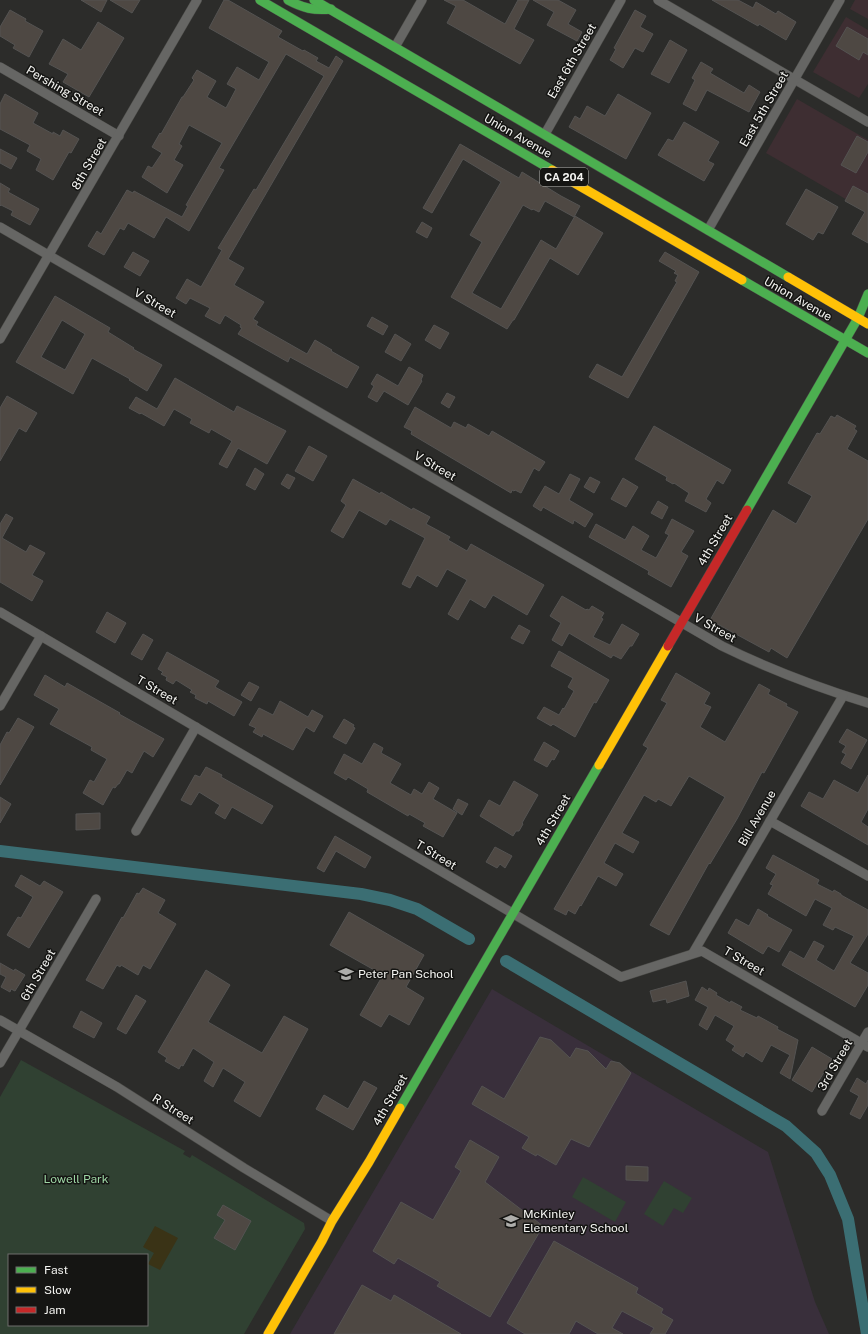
<svg xmlns="http://www.w3.org/2000/svg" width="868" height="1334" font-family="'Public Sans',sans-serif">
<style>
.industrial{fill:#3e2e32}
.education{fill:#392f3b}
.green{fill:#304132;fill-rule:evenodd}
.sand{fill:#3a3316}
.lines{fill:none;stroke-linecap:round;stroke-linejoin:round}
.canal{stroke:#3b6e73;stroke-width:12}
.building{fill:#4e4843;stroke:#545352;fill-rule:evenodd}
.street-casing{stroke:#4a4a47;stroke-width:10}
.fast-casing{stroke:#4a4a47;stroke-width:10}
.slow-casing{stroke:#4a4a47;stroke-width:10}
.jam-casing{stroke:#4a4a47;stroke-width:10}
.street{stroke:#666664;stroke-width:9}
.fast{stroke:#4caf50;stroke-width:9}
.slow{stroke:#ffc107;stroke-width:9}
.jam{stroke:#c62828;stroke-width:9}
.labels{text-anchor:middle;dominant-baseline:central;stroke-width:3;stroke-linejoin:round;paint-order:stroke}
.shield{fill:#151513;stroke:#b1b1ae;stroke-width:1}
.shield-label{font-size:11px;font-weight:bold;fill:#f4f4f1}
.street-label{font-size:12px;fill:#f4f4f1;stroke:#151513}
.poi-label{font-size:12px;fill:#f4f4f1;stroke:#151513;text-anchor:start}
.park-label{font-size:12px;fill:#9dd5a4;stroke:#151513}
</style>
<rect width="100%" height="100%" fill="#2c2c2a"/>
<g class="industrial">
<path d="M855 0H868V19L850 9Z"/>
<path d="M846 17 868 30V84L859 98 813 72Z"/>
<path d="M797 99 868 140V212L766 153Z"/>
</g>
<path class="education" d="M492 989 768 1152 815 1302 829 1334H290Z"/>
<g class="green">
<path d="M21 1060 185 1151 183 1154 190 1158 192 1155 304 1223 305 1229 244 1334H0V1097ZM9 1255H147V1325H9Z"/>
<path d="M583 1177 626 1202 615 1222 572 1197Z"/>
<path d="M664 1181 692 1198 683 1213 674 1208 663 1226 644 1214Z"/>
</g>
<path class="sand" d="M155 1226 178 1238 160 1270 148 1264 154 1253 143 1247Z"/>
<g class="lines">
<g class="canal">
<path d="M0 851 361 894 390 900 417 909 469 939"/>
<path d="M506 961 786 1126 816 1153 830 1175 848 1219 867 1334"/>
</g>
</g>
<g class="building">
<path d="M81 0H107L101 12Z"/>
<path d="M110 0H140L132 13Z"/>
<path d="M224 0H228L282 31 278 37 303 51 304 50 318 58 316 61 329 68 336 56 343 61 228 259 244 268 234 285 264 302 253 319 258 322 256 325 307 354 315 340 332 350 331 351 359 367 347 388 290 357 288 362 238 334 242 328 240 327 241 325 225 315 220 324 205 316 210 308 190 298 186 304 176 298 187 279 201 287 222 250 218 248 254 189 256 190 324 76 286 54 219 168 224 170 189 231 166 217 154 238 128 223 124 230 120 228 104 255 88 246 97 231 101 234 127 190 133 193 134 191 182 217 188 206 186 205 222 143 189 125 179 144 182 146 174 160 183 165 167 193 142 177 148 166 152 168 162 153 152 147 160 133 161 134 182 97H183L194 80 192 78 197 70 216 81 207 97 226 108 236 89 227 84 237 67 259 80 269 62 209 28Z"/>
<path d="M444 0H463L505 24 518 0H529L514 29 534 40 520 64 447 23 456 6Z"/>
<path d="M533 0H558L576 10 568 24 582 32 577 41 547 25 554 12Z"/>
<path d="M712 0H738L753 8 756 2 776 14 778 11 796 22 786 40 759 24 758 26Z"/>
<path d="M10 10 26 19 25 21 43 31 29 57 13 48 15 45 0 36V27Z"/>
<path d="M635 10 646 16 640 27 653 34 643 52 635 48 623 68 610 60 616 49 614 48Z"/>
<path d="M98 22 124 38 89 97 63 82 68 74 49 64 63 39 81 50Z"/>
<path d="M847 27 868 39V55L863 52 859 60 836 46Z"/>
<path d="M670 40 687 50 669 83 651 74Z"/>
<path d="M701 62 713 69 710 73 744 93 749 85 760 92 749 112 707 90 696 111 683 104 695 80 692 78Z"/>
<path d="M5 94 38 113 33 123 53 134V132L60 136 63 130 79 139 71 153 69 152 53 180 36 170 41 159 27 151 30 145 0 129V104Z"/>
<path d="M618 94 651 113 626 159 569 127 575 116 580 119 587 106 605 116Z"/>
<path d="M684 122 719 142 708 161 714 164 704 181 658 155 668 139 673 141Z"/>
<path d="M857 136 868 142V152L856 173 841 165Z"/>
<path d="M460 144 519 178 522 172 561 196 580 206 574 217 545 201 539 212 533 209 532 210 523 205 472 293 501 309 541 240 556 249 575 216 603 233 578 275 550 258 514 320H513L507 329 451 297 482 242 470 235 501 182 463 159 432 213 423 208Z"/>
<path d="M0 149 17 158 11 169 0 163Z"/>
<path d="M0 183 10 189 8 192 39 209 30 225 11 215 13 211 1 205 0 206Z"/>
<path d="M853 186 868 194V243L852 234 865 212 845 201Z"/>
<path d="M806 189 838 207 823 234 818 232 813 240 786 224Z"/>
<path d="M422 222 432 228 427 238 416 232Z"/>
<path d="M133 252 149 261 140 276 124 267Z"/>
<path d="M665 252 699 272 628 398 589 377 597 364 622 377 677 282 675 281 678 275 674 273 676 271 659 261Z"/>
<path d="M55 296 110 328 108 332 134 348 133 349 162 365 147 391 129 380 130 379 92 358 73 394 16 362ZM62 320 85 334 65 370 41 357Z"/>
<path d="M372 317 388 326 383 335 367 326Z"/>
<path d="M434 325 449 333 440 349 425 340Z"/>
<path d="M395 334 411 344 401 361 385 352Z"/>
<path d="M409 367 423 375 421 380 422 381 408 405 384 391 377 402 368 397 374 386 371 384 377 374 398 386Z"/>
<path d="M175 378 234 412 237 406 286 431 267 464 238 448 227 468 219 464 232 441 211 429 209 433 190 423 192 419 174 409 164 426 141 413 140 414 129 408 136 397 157 409Z"/>
<path d="M447 393 455 397 449 408 441 403Z"/>
<path d="M7 396 37 413 26 432 19 428 0 461V408Z"/>
<path d="M415 407 451 428 454 422 466 428 468 424 489 436 492 431 545 462 539 471 534 468 521 493 515 490 514 491 512 490 511 493 411 434 412 431 404 427Z"/>
<path d="M837 415 856 426 854 429 857 431 847 449 868 461V519L787 658 771 648 769 652 710 620 773 510 796 524 812 496 788 483 817 433 820 434 831 416 835 418Z"/>
<path d="M654 426 731 470 723 484 717 480 706 499 711 503 706 512 685 501 689 493 674 483 673 484 666 480 667 477 635 459Z"/>
<path d="M309 446 327 456 313 481 295 471Z"/>
<path d="M255 468 264 474 255 490 246 485Z"/>
<path d="M287 474 295 478 289 489 281 484Z"/>
<path d="M570 474 580 479 569 500 593 514 585 527 574 520 573 524 543 507 541 511 533 506 545 486 559 494Z"/>
<path d="M590 477 600 482 594 493 584 487Z"/>
<path d="M623 478 638 487 626 507 611 499Z"/>
<path d="M353 479 380 494 381 492 412 510 413 508 430 517 426 524 450 537 448 540 467 551 471 544 544 585 527 615 493 595 485 608 470 599 458 620 448 614 467 580 447 569 437 587 417 575 410 588 402 584 425 538 390 519 386 525 359 510 343 538 331 531 346 505 341 501Z"/>
<path d="M658 501 668 507 662 519 651 513Z"/>
<path d="M6 514 13 518 2 538 26 552 30 545 45 553 32 575 43 581 32 601 0 582V524Z"/>
<path d="M672 519 694 531 681 552 688 556 671 587 648 574 649 571 589 537 596 524 625 540 633 526 649 536 641 550 656 558 669 535 665 533Z"/>
<path d="M562 596 586 610 587 609 589 610 592 606 604 613 601 618 603 619 593 637 610 645 622 624 639 634 632 646H630L621 659 613 655 611 658 569 633 562 646 552 640 561 623 550 616Z"/>
<path d="M107 612 126 623 115 643 96 632Z"/>
<path d="M519 625 530 631 523 644 511 638Z"/>
<path d="M143 634 153 640 142 660 131 654Z"/>
<path d="M559 651 609 680 596 703 594 702 575 737 553 724 551 726 537 718 544 707 559 715 563 708 564 709 574 691 568 687 573 678 551 666Z"/>
<path d="M167 652 219 681 215 687 242 702 234 716 208 701 207 704 195 698 196 695 190 692 192 690 176 680 173 684 166 680 167 677 161 674 163 672 158 669Z"/>
<path d="M676 673 710 693 704 704 711 707 700 727 725 742 759 684 770 690 768 694 787 704 786 706 798 712 764 773 762 772 737 819 710 864 709 863 669 935 650 925 725 797 689 776 671 806 658 799 656 802 644 795 622 833 639 842 633 853 615 843 604 863 623 874 616 886 598 876 581 906 580 905 575 914 568 910 566 915 554 909 648 748 643 745 667 703 661 700Z"/>
<path d="M45 675 65 687 67 683 120 713 119 714 164 739 153 757 144 751 132 773 127 770 119 784H118L115 788 113 787 103 805 83 793 90 780 94 782 107 759 91 750 92 747 50 724 59 709 34 695Z"/>
<path d="M249 682 259 687 251 701 241 695Z"/>
<path d="M280 701 308 717 312 710 323 716 314 732 306 727 293 750 263 734 262 737 253 732 256 728 249 725 259 708 273 715Z"/>
<path d="M18 718 34 727 0 785V745L7 732 9 733Z"/>
<path d="M344 719 354 725 353 727 355 728 346 744 333 737Z"/>
<path d="M847 729 867 740 851 769 841 763 846 754 842 752 846 746 839 742Z"/>
<path d="M544 742 559 751 554 760 552 759 547 767 534 760Z"/>
<path d="M374 743 383 748 381 753 401 764 390 783 411 795 414 789 422 794 429 782 439 788 433 799 457 813 443 837 423 826 425 823 409 814 408 816 367 792 368 789 348 777 346 780 334 773 344 754 362 764Z"/>
<path d="M206 767 222 775 221 777 273 806 262 824 232 807 225 819 215 813 220 805 199 792 191 805 181 800 195 775 200 777Z"/>
<path d="M868 775V809L861 822 868 827V845L801 806 809 792 823 799 834 780 858 793Z"/>
<path d="M514 781 538 795 522 823 523 824 519 831H516L513 836 480 816 489 800 500 806Z"/>
<path d="M0 797 11 804 0 823Z"/>
<path d="M458 799 468 804 462 815 453 809Z"/>
<path d="M100 813V829L76 830V814Z"/>
<path d="M335 836 371 857 365 868 336 851 324 872 317 868Z"/>
<path d="M495 847 512 856 505 868 500 864 497 868 486 862Z"/>
<path d="M773 855 819 880 817 884 833 892 834 890 841 894V895L868 910V934L850 963 868 973V985L855 1007 782 965 790 951 804 959 814 941 824 946 816 960 834 971 854 936 835 927 833 930 823 925 832 908 815 899 806 916 768 894 773 885 770 884 776 874 766 868Z"/>
<path d="M21 875 40 886 44 881 63 892 29 948 7 935 18 917 21 918 33 897 15 886Z"/>
<path d="M143 888 165 900 158 913 176 924 150 969 143 965 138 975 121 965 120 967 117 965 103 989 86 980 122 917 123 918 137 893 139 894Z"/>
<path d="M758 909 768 915 767 916 792 930 779 952 768 946 763 954 728 933 736 919 749 926Z"/>
<path d="M349 912 424 955 406 987 424 998 409 1025 389 1014 381 1027 360 1015 383 975 330 945Z"/>
<path d="M0 963 14 971 15 969 25 975 15 991 11 989 10 992 1 987 6 977 0 974Z"/>
<path d="M206 970 230 985 208 1022 262 1053 284 1016 308 1029 260 1117 234 1101 245 1082 223 1068 213 1087 204 1081 214 1062 193 1048 183 1066 181 1065 179 1069 165 1061 167 1058 158 1052Z"/>
<path d="M686 981 689 996 667 1003 666 999 653 1002 650 991Z"/>
<path d="M702 987 708 991 709 988 717 993 716 995 730 1003 731 1001 742 1007 740 1010 757 1018 758 1016 778 1027 777 1029 798 1040 790 1079 780 1073 790 1055 771 1045 762 1062 746 1052 743 1057 732 1050 735 1046 726 1040 734 1026 715 1015 707 1030 699 1025 708 1007 695 1000Z"/>
<path d="M136 995 146 1001 126 1034 117 1029Z"/>
<path d="M81 1011 102 1023 94 1038 73 1027Z"/>
<path d="M540 1037 551 1040 570 1058 576 1048 588 1051 606 1069 611 1061 620 1063 631 1073 589 1147 571 1139 556 1165 537 1154 536 1156 522 1148 529 1137 472 1104 482 1086 504 1099Z"/>
<path d="M812 1047 832 1059 812 1092 792 1080Z"/>
<path d="M857 1078 866 1084 868 1080V1105L860 1119 850 1114 859 1096 850 1091Z"/>
<path d="M364 1081 377 1088 353 1130 316 1109 324 1095 348 1109Z"/>
<path d="M470 1140 499 1157 485 1182 543 1226 490 1317 437 1286 440 1282 398 1258 394 1264 373 1251 401 1202 433 1220 461 1171 455 1167Z"/>
<path d="M626 1166 648 1167V1181L626 1180Z"/>
<path d="M223 1205 251 1221 235 1250 214 1238 225 1220 217 1215Z"/>
<path d="M554 1241 638 1288 636 1293 663 1309 661 1313 673 1320 665 1334H650L654 1328 622 1311 612 1328 623 1334H598L576 1321 569 1334H525L507 1323Z"/>
<path d="M362 1285 391 1301 394 1295 461 1334H334Z"/>
</g>
<g class="lines">
<g class="street-casing">
<g id="street">
<path d="M658 0 868 122"/>
<path d="M395 47 422 0"/>
<path d="M0 67 119 136"/>
<path d="M545 134 621 0"/>
<path d="M0 227 722 646C771 670 816 687 868 703"/>
<path d="M708 230 840 0"/>
<path d="M0 339 197 0"/>
<path d="M0 612 621 977 702 951 868 1047"/>
<path d="M0 706 41 636"/>
<path d="M770 821 868 876"/>
<path d="M136 831 196 727"/>
<path d="M693 953 843 696"/>
<path d="M0 1020 117 1087 244 1168 332 1221"/>
<path d="M0 1063 96 899"/>
<path d="M822 1111 868 1032"/>
</g>
</g>
<g class="fast-casing">
<g id="fast">
<path d="M260 0 552 170"/>
<path d="M288 0C303 8 314 11 331 9"/>
<path d="M314 0 788 277"/>
<path d="M742 280 868 353"/>
<path d="M747 510 858 318 868 294"/>
<path d="M400 1108 599 765"/>
</g>
</g>
<g class="slow-casing">
<g id="slow">
<path d="M552 170 742 280"/>
<path d="M788 277 868 324"/>
<path d="M599 765 668 646"/>
<path d="M268 1334 322 1241 332 1221 369 1162 400 1108"/>
</g>
</g>
<g class="jam-casing">
<path id="jam" d="M668 646 747 510"/>
</g>
<use href="#street" class="street"/>
<use href="#fast" class="fast"/>
<use href="#slow" class="slow"/>
<use href="#jam" class="jam"/>
</g>
<defs>
<g id="school-bare" transform="scale(1.2)"><path d="M0-5L7-2L0 1L-7-2ZM-4 1L0 2.5L4 1V4Q0 6-4 4Z" fill="#aeaeab" stroke="#151513" stroke-width="2.5" paint-order="stroke"/></g>
</defs>
<g fill-rule="evenodd">
<use href="#school-bare" x="346" y="974"/>
<use href="#school-bare" x="511" y="1221"/>
</g>
<g class="labels">
<rect class="shield" x="540" y="168" width="48" height="18" rx="3"/>
<g class="shield-label">
<text x="564" y="177">CA 204</text>
</g>
<g class="street-label">
<text transform="translate(572 61) rotate(-60)">East 6th Street</text>
<text transform="translate(65 91) rotate(30)">Pershing Street</text>
<text transform="translate(764 109) rotate(-60)">East 5th Street</text>
<text transform="translate(518 136) rotate(30)">Union Avenue</text>
<text transform="translate(89 164) rotate(-60)">8th Street</text>
<text transform="translate(798 299) rotate(30)">Union Avenue</text>
<text transform="translate(155 303) rotate(30)">V Street</text>
<text transform="translate(435 466) rotate(30)">V Street</text>
<text transform="translate(715 540) rotate(-60)">4th Street</text>
<text transform="translate(715 628) rotate(29)">V Street</text>
<text transform="translate(157 690) rotate(30)">T Street</text>
<text transform="translate(757 818) rotate(-60)">Bill Avenue</text>
<text transform="translate(553 820) rotate(-60)">4th Street</text>
<text transform="translate(436 855) rotate(31)">T Street</text>
<text transform="translate(744 961) rotate(30)">T Street</text>
<text transform="translate(38 975) rotate(-60)">6th Street</text>
<text transform="translate(835 1065) rotate(-60)">3rd Street</text>
<text transform="translate(390 1100) rotate(-60)">4th Street</text>
<text transform="translate(173 1109) rotate(32)">R Street</text>
</g>
<g class="poi-label">
<text x="358" y="974">Peter Pan School</text>
<text x="523" y="1214">McKinley<tspan x="523" dy="14">Elementary School</tspan></text>
</g>
<g class="park-label">
<text x="76" y="1179">Lowell Park</text>
</g>
</g>
<rect x="8" y="1254" width="140" height="72" fill="#151513" stroke="#6e6e6c"/>
<rect x="16" y="1267" width="20" height="6" fill="#4caf50" stroke="#6e6e6c"/>
<text x="44" y="1274" font-size="12" fill="#f4f4f1">Fast</text>
<rect x="16" y="1287" width="20" height="6" fill="#ffc107" stroke="#6e6e6c"/>
<text x="44" y="1294" font-size="12" fill="#f4f4f1">Slow</text>
<rect x="16" y="1307" width="20" height="6" fill="#c62828" stroke="#6e6e6c"/>
<text x="44" y="1314" font-size="12" fill="#f4f4f1">Jam</text>
</svg>
